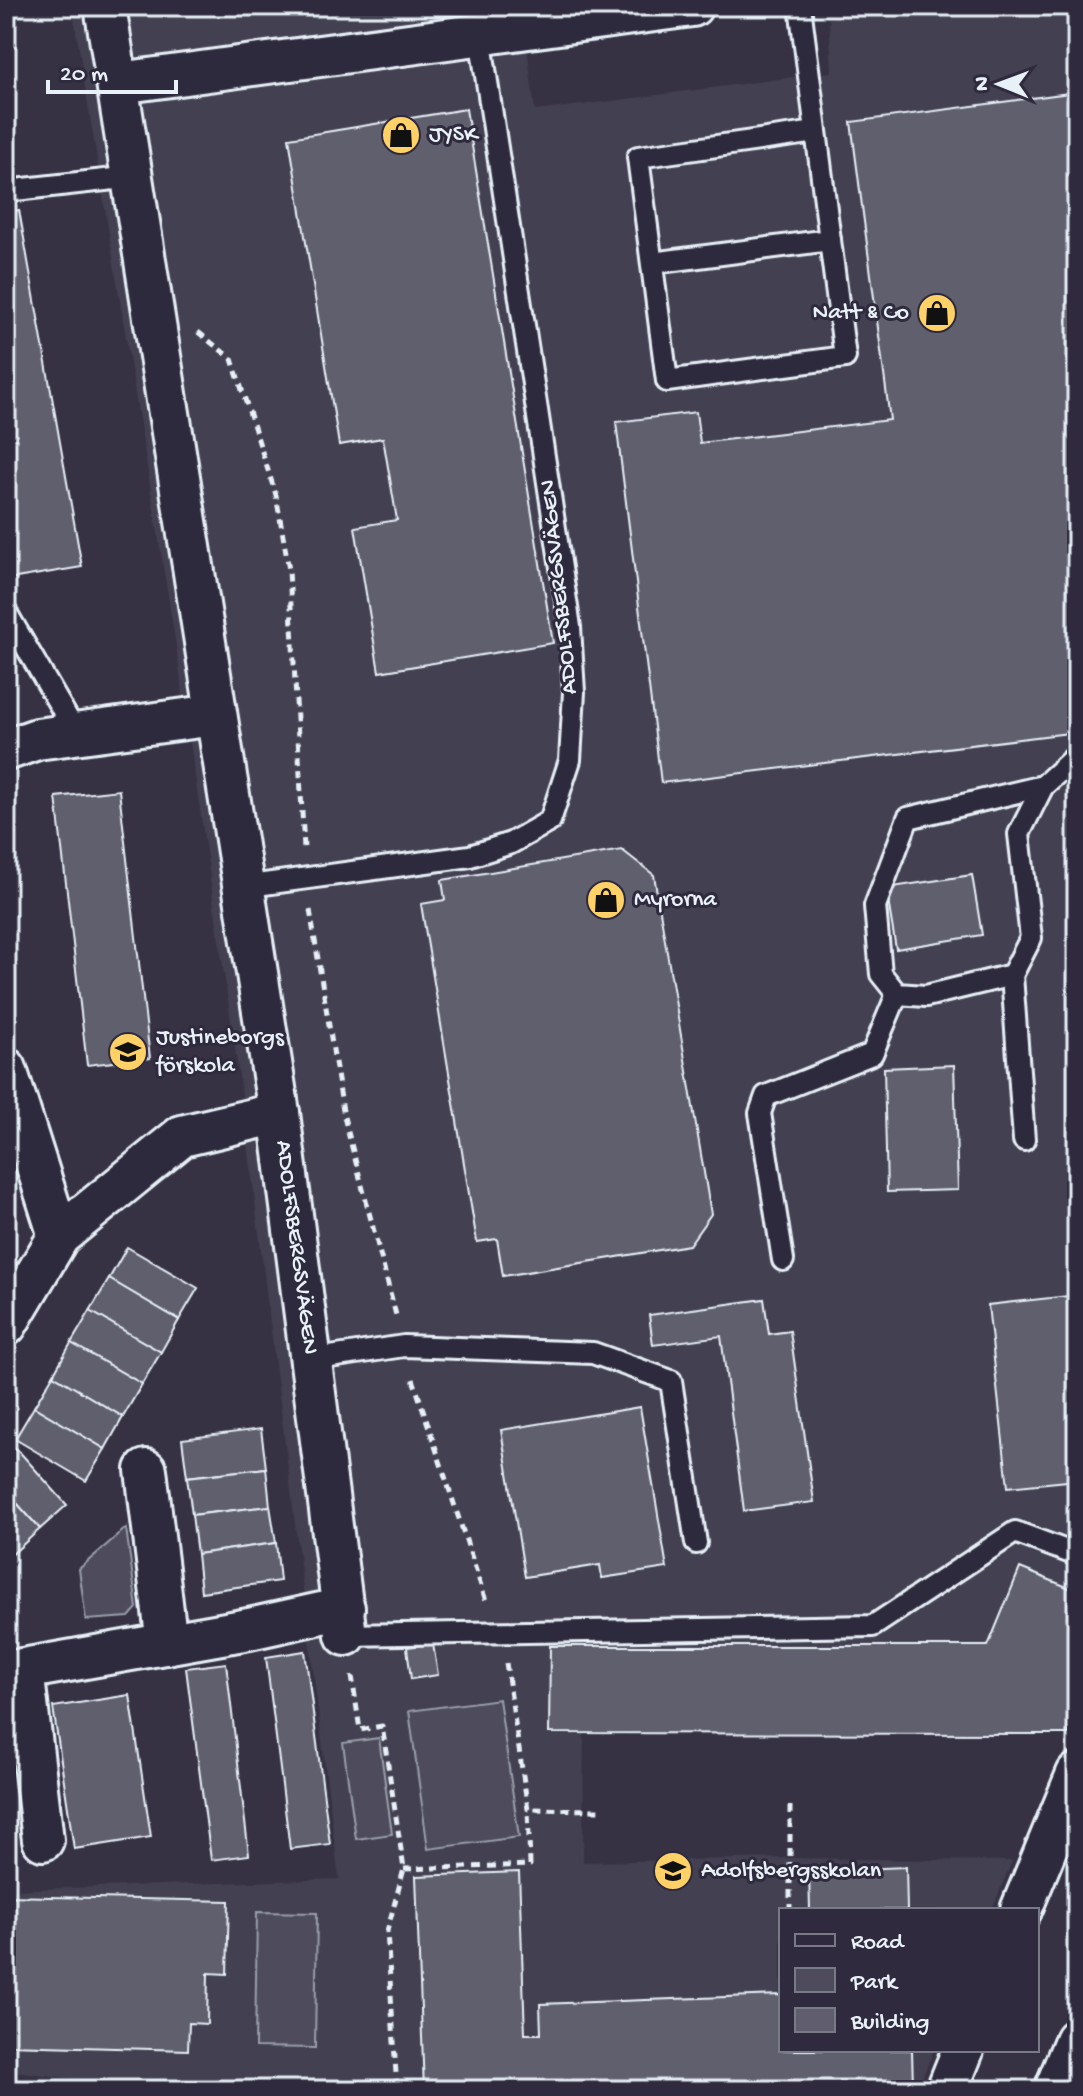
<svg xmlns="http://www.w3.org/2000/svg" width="1083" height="2096" font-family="'Gochi Hand',sans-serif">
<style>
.built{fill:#433f51}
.green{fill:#4d4b5c;stroke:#9a9eaa;stroke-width:2}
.building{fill:#605e6e;stroke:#e8f1f8;stroke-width:2}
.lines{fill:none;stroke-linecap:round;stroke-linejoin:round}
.service-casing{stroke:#e8f1f8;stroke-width:26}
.minor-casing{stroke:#e8f1f8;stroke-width:46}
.primary-casing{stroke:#e8f1f8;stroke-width:50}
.path{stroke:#e8f1f8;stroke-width:5;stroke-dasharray:8 6;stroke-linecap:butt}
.service{stroke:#2f2a3d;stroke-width:20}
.minor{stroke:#2f2a3d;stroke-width:40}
.primary{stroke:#2f2a3d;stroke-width:44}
.labels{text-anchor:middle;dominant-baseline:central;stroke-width:6;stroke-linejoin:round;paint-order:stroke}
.poi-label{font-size:24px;fill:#e8f1f8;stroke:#2f2a3d;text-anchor:start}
.street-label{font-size:24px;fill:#e8f1f8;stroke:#2f2a3d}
</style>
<rect width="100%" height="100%" fill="#363244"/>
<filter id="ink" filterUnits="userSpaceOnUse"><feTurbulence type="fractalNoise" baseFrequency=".0125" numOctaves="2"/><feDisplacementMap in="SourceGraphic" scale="16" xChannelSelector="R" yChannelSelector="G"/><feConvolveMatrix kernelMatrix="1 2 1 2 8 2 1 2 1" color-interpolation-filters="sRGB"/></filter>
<g filter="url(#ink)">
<path class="built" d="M72 6H522L535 111 832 72 829 18 911 6H1077V1715L1068 1734 584 1733 583 1862 790 1858 1012 1861 992 1910H781V2050H934L917 2090H158L6 2070V1890L339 1879 241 1089 174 633Z"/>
<g class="green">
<path d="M126 1528 137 1608 129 1617 86 1620 79 1569Z"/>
<path d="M499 1699 519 1837 428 1849 409 1711Z"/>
<path d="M379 1738 392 1834 356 1839 343 1743Z"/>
<path d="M257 1912 317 1913 315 2048 255 2047Z"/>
</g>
<g class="building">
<path d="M1077 92V732L661 783 616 422 696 412 700 443 890 420 851 122Z"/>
<path d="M466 109 553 643 379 672 355 527 397 520 383 438 339 445 289 138Z"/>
<path d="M19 210 82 567 10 579 6 556V213Z"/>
<path d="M119 790 150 1058 87 1065 56 797Z"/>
<path d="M622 850 654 875 711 1214 689 1245 503 1276 497 1239 477 1242 421 904 445 900 442 880Z"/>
<path d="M972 875 982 935 896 949 886 888Z"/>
<path d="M954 1065 958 1190 887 1192 884 1068Z"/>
<path d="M127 1247 198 1288 179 1320 109 1279Z"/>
<path d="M109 1279 179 1320 161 1352 90 1311Z"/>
<path d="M1077 1295V1480L1008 1487 988 1305Z"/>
<path d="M764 1299 769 1334 790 1331 814 1502 744 1511 721 1336 653 1345 649 1315Z"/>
<path d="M90 1311 161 1352 142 1384 71 1343Z"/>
<path d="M71 1343 142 1384 123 1417 53 1375Z"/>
<path d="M53 1375 123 1417 105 1449 34 1407Z"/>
<path d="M34 1407 105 1449 86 1481 15 1439Z"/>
<path d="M640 1407 667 1568 602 1578 600 1565 525 1577 501 1430Z"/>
<path d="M261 1429 266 1468 187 1477 182 1439Z"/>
<path d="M16 1448 67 1505 40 1529 6 1491V1457Z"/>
<path d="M266 1468 270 1506 192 1515 187 1477Z"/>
<path d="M6 1491 40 1529 7 1559 6 1558Z"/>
<path d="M270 1506 276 1543 197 1554 192 1515Z"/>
<path d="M276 1543 280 1581 201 1592 197 1554Z"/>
<path d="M1020 1568 1077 1591V1713L1068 1734 549 1733 550 1646H988Z"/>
<path d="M433 1644 438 1675 411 1679 407 1647Z"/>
<path d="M305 1651 330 1844 290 1849 266 1657Z"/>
<path d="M226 1663 249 1855 211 1860 186 1668Z"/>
<path d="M130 1695 151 1837 74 1849 53 1707Z"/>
<path d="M906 1867 907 1910H810L809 1871Z"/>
<path d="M519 1872 525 2034H541L540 2004 781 1995V2050H912L913 2086 790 2090H424L416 1876Z"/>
<path d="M6 1896 229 1901 227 1974 208 1973 207 2024 189 2023 188 2050 6 2045Z"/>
</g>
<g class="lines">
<g class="service-casing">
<g id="service">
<path d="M800 6 845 357 667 381 638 157 816 132"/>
<path d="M6 191 132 177"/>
<path d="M652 263 830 240"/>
<path d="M6 612 76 733"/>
<path d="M242 887 470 856 511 843 550 821 570 760 574 692 570 627 480 36"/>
<path d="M1012 975 1031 938 1019 834 1043 786"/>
<path d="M1024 1140 1012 975 926 996 897 994 881 974 875 906 908 818 1043 786 1077 755"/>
<path d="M783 1260 760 1113 766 1096 872 1054 897 994"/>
<path d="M310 1360 404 1346 593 1353 671 1381 696 1543"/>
<path d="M346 1635 873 1626 1015 1532 1077 1555"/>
</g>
</g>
<g class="minor-casing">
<g id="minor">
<path id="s1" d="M105 6 279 1113 346 1635"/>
<path d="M119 83 692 6"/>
<path d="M6 750 37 739 215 715"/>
<path d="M6 1069 59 1236"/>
<path d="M6 1325 59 1236 182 1136 279 1113"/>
<path d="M146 1470 167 1644"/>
<path d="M23 1669 43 1840"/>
<path d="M6 1672 249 1629 344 1608"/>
<path d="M1021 1910 1077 1774"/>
<path d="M947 2090 963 2050"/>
</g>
</g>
<g class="primary-casing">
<path id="primary" d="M1057 2090 1077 2041"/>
</g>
<g class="path">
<path d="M198 332 232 359 276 495 289 570 304 849"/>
<path d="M310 910 344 1117 396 1315"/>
<path d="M413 1379 486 1601"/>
<path d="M506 1663 528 1809 599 1810"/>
<path d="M352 1676 360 1730 382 1726 404 1869 387 1931 397 2090"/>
<path d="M790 1806V1910"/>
<path d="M404 1869 530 1865 528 1809"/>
</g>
<use href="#service" class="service"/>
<use href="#minor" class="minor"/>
<use href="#primary" class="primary"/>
</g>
</g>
<defs>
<g id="shop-disc" transform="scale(2)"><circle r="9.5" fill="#ffd166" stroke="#2f2a3d"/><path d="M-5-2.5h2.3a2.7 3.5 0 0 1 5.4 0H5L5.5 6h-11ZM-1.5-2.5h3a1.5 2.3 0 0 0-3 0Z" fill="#111"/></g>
<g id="school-disc" transform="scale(2)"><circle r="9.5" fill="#ffd166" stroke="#2f2a3d"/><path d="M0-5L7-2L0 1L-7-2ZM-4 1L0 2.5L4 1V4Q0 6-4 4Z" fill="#111"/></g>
</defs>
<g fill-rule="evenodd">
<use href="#shop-disc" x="401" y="135"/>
<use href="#shop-disc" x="937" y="313"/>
<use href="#shop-disc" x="606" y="900"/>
<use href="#school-disc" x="128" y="1052"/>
<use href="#school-disc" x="673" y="1871"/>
</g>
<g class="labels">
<g class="poi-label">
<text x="429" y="135">JYSK</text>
<text x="909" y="313" text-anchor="end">Natt &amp; Co</text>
<text x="634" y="900">Myrorna</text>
<text x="156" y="1038">Justineborgs<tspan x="156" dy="28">förskola</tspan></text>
<text x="701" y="1871">Adolfsbergsskolan</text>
</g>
<g class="street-label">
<text transform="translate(560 587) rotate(-96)">ADOLFSBERGSVÄGEN</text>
<text stroke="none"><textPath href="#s1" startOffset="1256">ADOLFSBERGSVÄGEN</textPath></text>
</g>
</g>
<rect width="1083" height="2096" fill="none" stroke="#2f2a3d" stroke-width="32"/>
<rect x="16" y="16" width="1051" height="2064" fill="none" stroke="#e8f1f8" stroke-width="3" filter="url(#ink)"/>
<rect x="779" y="1908" width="260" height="144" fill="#2f2a3d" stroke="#797a88" stroke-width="2"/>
<rect x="795" y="1934" width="40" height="12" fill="#2f2a3d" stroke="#797a88" stroke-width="2"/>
<text x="851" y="1948" font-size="24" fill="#e8f1f8">Road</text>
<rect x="795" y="1968" width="40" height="24" fill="#4d4b5c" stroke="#797a88" stroke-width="2"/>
<text x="851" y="1988" font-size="24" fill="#e8f1f8">Park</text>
<rect x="795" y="2008" width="40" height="24" fill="#605e6e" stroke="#797a88" stroke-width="2"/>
<text x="851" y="2028" font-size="24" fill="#e8f1f8">Building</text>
<g transform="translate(999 84) rotate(271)" stroke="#2f2a3d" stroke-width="6" paint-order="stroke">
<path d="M0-6L14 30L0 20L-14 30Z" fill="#e8f1f8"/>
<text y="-12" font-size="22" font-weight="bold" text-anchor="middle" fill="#e8f1f8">N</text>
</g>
<path d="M48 80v12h128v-12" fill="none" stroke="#e8f1f8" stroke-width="4"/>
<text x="60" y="80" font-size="24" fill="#e8f1f8" stroke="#2f2a3d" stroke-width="6" paint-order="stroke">20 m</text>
</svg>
